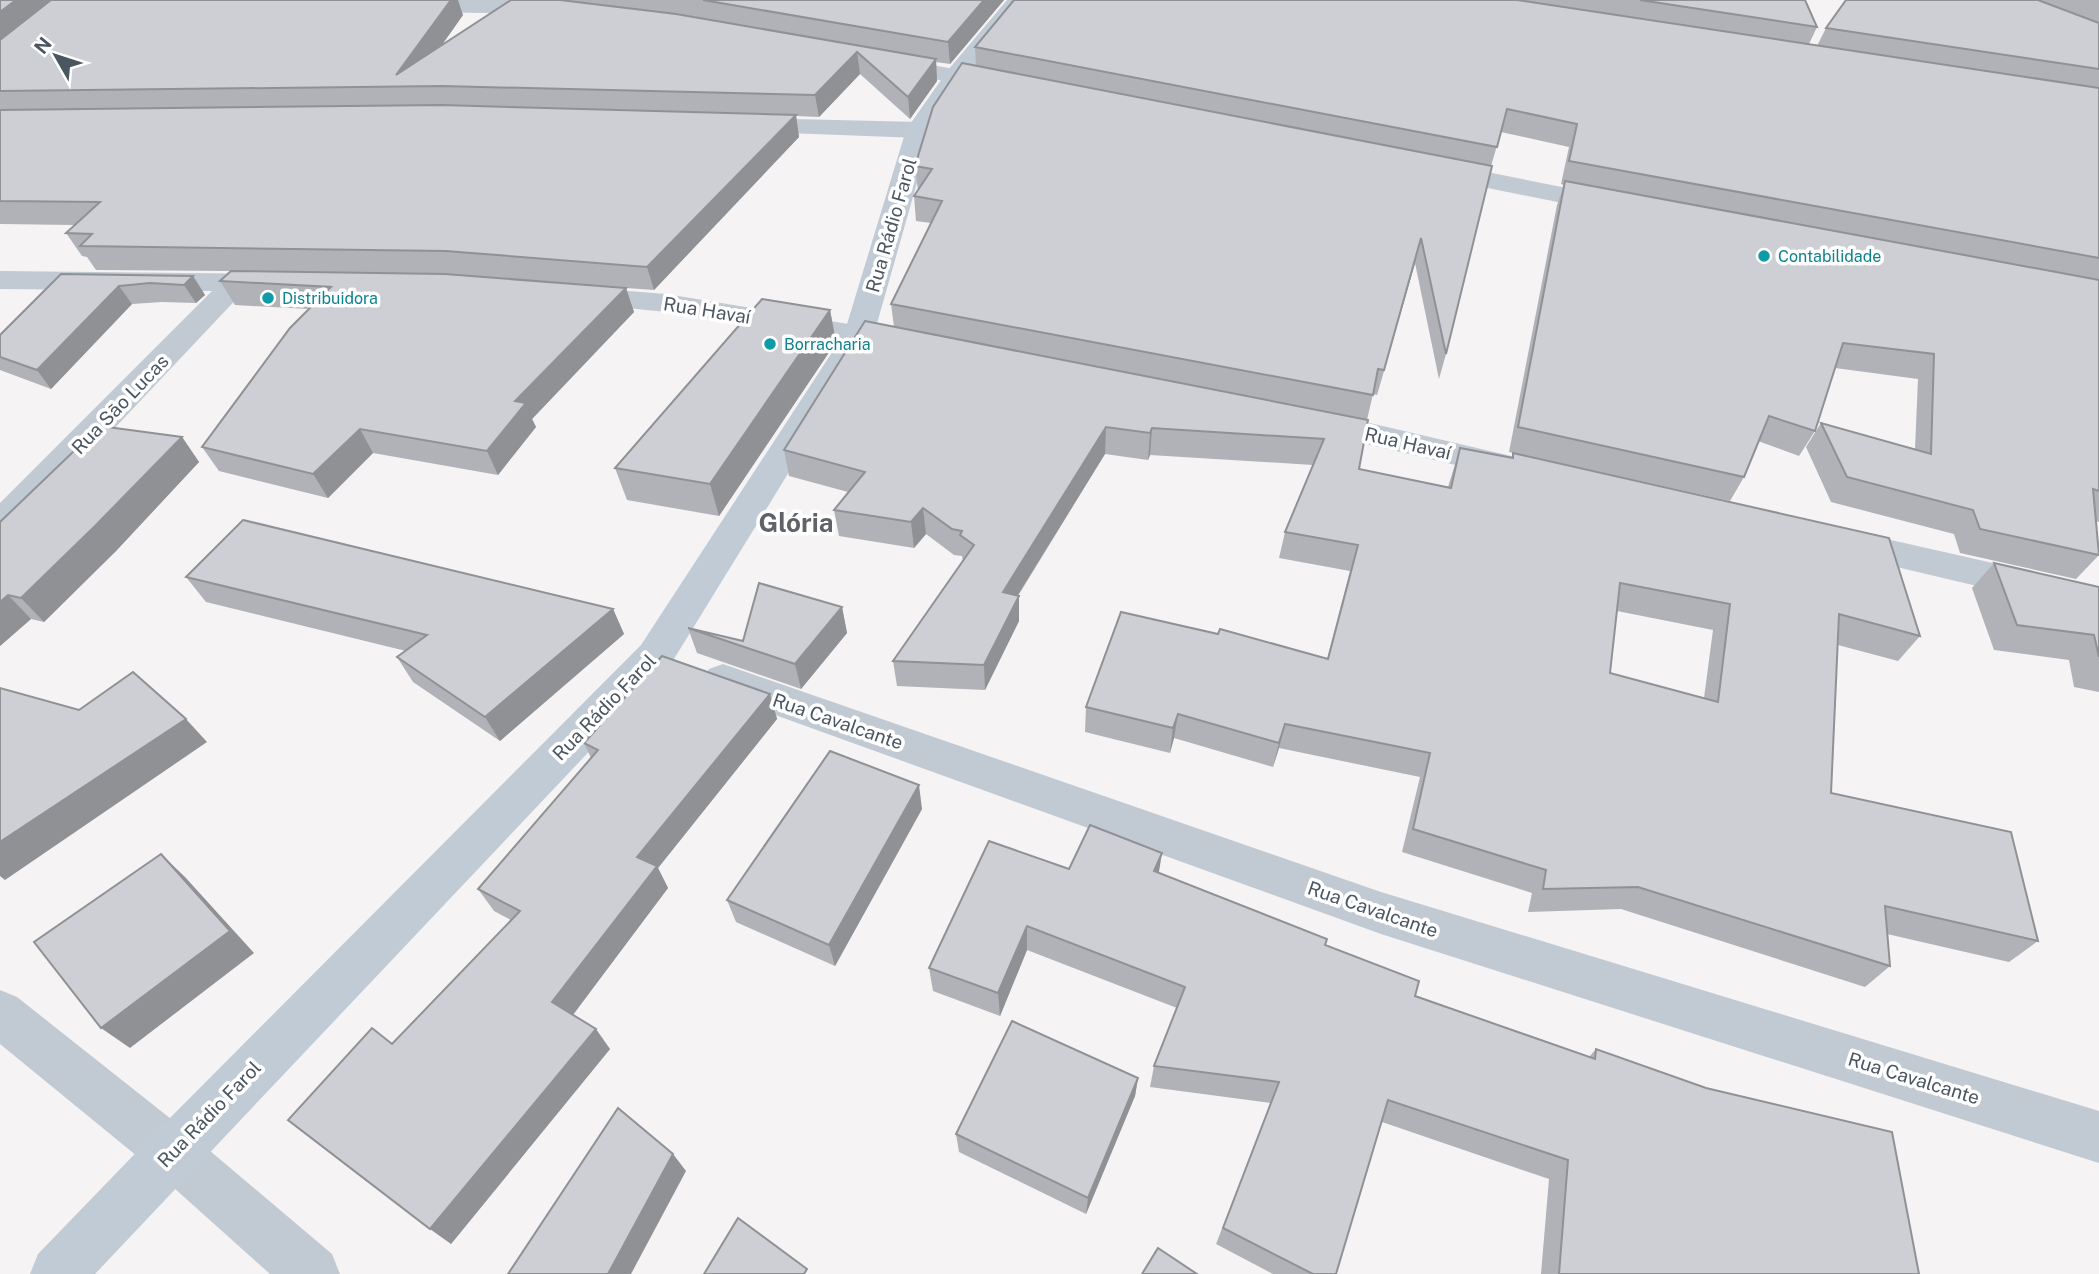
<svg xmlns="http://www.w3.org/2000/svg" width="2099" height="1274" font-family="'Public Sans',sans-serif">
<style>
.lines{fill:none;stroke-linecap:round;stroke-linejoin:round}
.street{fill:#c1cad2;fill-rule:evenodd}
.secondary{fill:#c1cbd6;fill-rule:evenodd}
.wall{fill:#b0b2b7;fill-rule:evenodd}
.shaded-wall{fill:#909195}
.building{fill:#cdcfd5;stroke:#909195;stroke-width:2;fill-rule:evenodd}
.culture-dot{fill:#0f9aa8;stroke:#fff;stroke-width:2.5}
.labels{text-anchor:middle;dominant-baseline:central;stroke-width:7;stroke-linejoin:round;paint-order:stroke}
.far-culture-label{font-size:16px;fill:#0d838f;stroke:#fff;text-anchor:start}
.street-label{font-size:19px;fill:#4a5661;stroke:#fff}
.district-label{font-size:26px;font-weight:bold;fill:#5f6368;stroke:#fff}
</style>
<rect width="100%" height="100%" fill="#f5f3f3"/>
<g class="lines">
<g class="street">
<path d="M400 0H528L560 4 563 9 560 14 406 12 398 10 395 5Z"/>
<path d="M884 56 997 77 1005 79 1009 84 1005 89 997 91 876 68 872 63 876 58Z"/>
<path d="M746 118 919 122 928 125 932 130 928 135 919 138 737 131 733 126 737 121Z"/>
<path d="M1437 162 1622 199 1626 205 1622 211 1612 213 1428 176 1424 170 1428 164Z"/>
<path d="M0 271 274 274 284 277 289 283 284 289 244 291 59 487 13 532 0 536V503L212 291 0 289Z"/>
<path d="M579 287 666 294 897 332 908 334 912 341 908 348 897 350 666 312 569 302 564 296 569 290Z"/>
<path d="M1314 410 1507 455 1519 458 1524 466 1519 474 1507 477 1302 429 1298 421 1302 413Z"/>
<path d="M1842 529 2099 587V615L1829 551 1824 542 1829 533Z"/>
<path d="M723 664 1381 892 2099 1111V1163L1381 934 709 691 703 680 709 669Z"/>
<path d="M0 990 17 997 190 1134 332 1254 340 1274H270L154 1170 0 1044Z"/>
</g>
<path class="secondary" d="M1007 0H1030L965 79 932 130 874 334 669 667 95 1274H30L38 1254 154 1134 641 645 844 334 906 130 948 70Z"/>
</g>
<g class="wall">
<path d="M0 0 463 15 442 45 511 0H1004L950 64 936 62 937 81 910 119 860 74 819 117 796 116 799 137 654 290 626 288 634 312 532 419 536 427 498 475 373 453 328 498 219 471 202 447 309 309 235 305 220 281 230 271 96 270 87 257 82 256 66 233 75 225 0 224Z"/>
<path d="M1014 0H1805L1817 27 1809 44 1817 46 1826 28 1846 0H2099V522L2096 521 2099 555 2076 579 1960 553 1954 534 1831 502 1806 447 1821 423 1915 449 1918 379 1835 368 1815 431 1799 456 1758 441 1744 477 1730 501 1509 452 1557 205 1564 185 1561 184 1569 147 1501 132 1491 166 1446 354 1439 379 1415 263 1377 395 1373 394 1367 420 1359 469 1448 487 1460 448 1512 457 1513 453 1920 636 1898 661 1838 645 1831 793 2038 941 2009 962 1887 934 1890 966 1865 987 1621 909 1528 912 1532 893 1402 852 1420 777 1279 748 1273 767 1174 738 1170 753 1085 732 1086 707 1327 659 1350 571 1279 558 1285 532 1313 465 1150 455 1148 460 1105 454 1018 596H1019V621L985 690 897 686 893 661 963 561 962 556 954 555 926 534 914 548 839 536 834 510 848 492 789 476 784 450 894 327 891 304 931 223 916 221 914 196 918 191 915 166 976 66 975 47ZM1617 611 1713 630 1704 698 1610 673Z"/>
<path d="M61 274 193 276 205 295 196 303 162 302 132 304 51 389 0 370V335Z"/>
<path d="M830 310 836 342 719 516 627 500 615 468Z"/>
<path d="M182 437 199 462 116 551 44 622 31 619 0 646V522Z"/>
<path d="M1994 563 2099 587V692L2074 687 2069 660 1994 650 1972 588Z"/>
<path d="M186 577 613 609 624 634 500 741 413 682 397 657 406 651 206 602Z"/>
<path d="M842 607 847 633 801 689 697 653 688 628 743 641Z"/>
<path d="M770 694 777 719 658 868 668 888 572 1015 610 1049 451 1244 511 920 494 911 478 889 591 758 584 743Z"/>
<path d="M922 809 835 966 736 922 727 900Z"/>
<path d="M1069 869 1159 873 1325 945 1415 996 1589 1057 1596 1049 1919 1274H1541L1549 1179 1382 1122 1336 1274H1273L1216 1244 1271 1103 1150 1087 1154 1066 1177 1008 1027 950 1000 1016 933 991 929 968Z"/>
<path d="M1138 1078 1135 1096 1086 1214 959 1152 956 1134Z"/>
</g>
<g class="shaded-wall">
<path d="M16 0H57L0 44V12Z"/>
<path d="M451 0H458L463 15 412 87 396 75Z"/>
<path d="M984 0H1004L950 64 948 42Z"/>
<path d="M857 52 860 74 819 117 815 95Z"/>
<path d="M936 59 937 81 910 119 908 97Z"/>
<path d="M796 115 799 137 654 290 647 267Z"/>
<path d="M1421 238 1415 263 1377 395 1384 370Z"/>
<path d="M193 276 205 295 196 303 184 285Z"/>
<path d="M119 286 132 304 51 389 37 370Z"/>
<path d="M626 288 634 312 532 419 536 427 498 475 487 451 515 401Z"/>
<path d="M830 310 836 342 719 516 710 484Z"/>
<path d="M1106 427 1105 454 1004 617 1003 592Z"/>
<path d="M1152 428 1150 455 1148 460 1150 433Z"/>
<path d="M360 429 373 453 328 498 313 474Z"/>
<path d="M182 437 199 462 116 551 44 622 21 598Z"/>
<path d="M923 508 926 534 914 548 911 522Z"/>
<path d="M8 595 31 619 0 646V602Z"/>
<path d="M1019 596V621L985 690 984 665Z"/>
<path d="M842 607 847 633 801 689 795 664Z"/>
<path d="M613 609 624 634 500 741 485 717Z"/>
<path d="M770 694 777 719 658 868 668 888 567 1023 552 1002 637 857Z"/>
<path d="M1178 714 1174 738 1170 753 1173 728Z"/>
<path d="M186 719 207 742 5 880 0 876V842Z"/>
<path d="M1285 724 1279 748 1273 767 1279 743Z"/>
<path d="M919 785 922 809 835 966 829 945Z"/>
<path d="M1162 853 1158 878 1154 871Z"/>
<path d="M161 854 185 877 254 953 130 1048 101 1028Z"/>
<path d="M1027 926V950L1000 1016 998 993Z"/>
<path d="M596 1029 610 1049 451 1244 430 1229Z"/>
<path d="M1138 1078 1135 1096 1086 1214 1088 1198Z"/>
<path d="M673 1154 686 1171 631 1274H608Z"/>
</g>
<g class="building">
<path d="M0 0H16L0 12Z"/>
<path d="M51 0H451L396 75 511 0H560L676 14 936 59 908 97 857 52 815 95 442 86 0 91V40Z"/>
<path d="M703 0H984L948 42Z"/>
<path d="M1014 0H1517L2099 88V258L1569 161 1577 124 1507 109 1497 147 975 47Z"/>
<path d="M1640 0H1805L1817 27Z"/>
<path d="M1846 0H2038L2099 23V69L1826 28Z"/>
<path d="M962 63 1492 166 1446 354 1421 238 1384 370 1378 369 1373 395 891 304 942 201 914 196 932 169 915 166 933 107Z"/>
<path d="M441 105 796 115 647 267 446 251 80 246 92 234 66 233 100 202 0 201V110Z"/>
<path d="M1565 181 2099 280V491L2093 489 2099 555 1980 529 1973 510 1847 477 1821 423 1931 454 1934 354 1843 343 1815 431 1769 416 1744 477 1518 427Z"/>
<path d="M231 271 445 274 626 288 515 401 526 403 487 451 360 429 313 474 202 447 290 328 331 287 220 281Z"/>
<path d="M61 274 193 276 184 285 150 283 119 286 37 370 0 357V335Z"/>
<path d="M762 299 830 310 710 484 615 468Z"/>
<path d="M865 321 1368 420 1359 469 1451 488 1460 448 1513 458V453L1889 538 1920 636 1839 614 1831 793 2011 832 2038 941 1885 906 1890 966 1638 887 1543 889 1546 870 1413 829 1430 753 1285 724 1279 743 1178 714 1173 728 1086 707 1121 612 1218 634 1220 629 1328 659 1358 545 1285 532 1324 439 1152 428 1150 433 1106 427 1003 592 1019 596 984 665 893 661 974 545 960 535 962 531 952 529 923 508 911 522 834 510 865 472 784 450ZM1620 583 1730 604 1718 702 1610 673Z"/>
<path d="M100 426 182 437 95 526 21 598 8 595 0 602V522Z"/>
<path d="M243 520 613 609 485 717 397 657 427 635 186 577Z"/>
<path d="M1994 563 2099 587V657L2094 635 2017 625Z"/>
<path d="M759 583 842 607 795 664 688 628 743 641Z"/>
<path d="M662 656 770 694 637 857 657 866 552 1002 596 1029 430 1229 288 1120 372 1028 392 1044 520 911 478 889 598 750 584 743Z"/>
<path d="M133 672 186 719 0 842V688L79 710Z"/>
<path d="M830 751 919 785 829 945 727 900Z"/>
<path d="M1090 825 1162 853 1154 871 1327 939 1325 945 1419 981 1415 996 1595 1059 1596 1049 1706 1088 1892 1132 1919 1274H1559L1568 1160 1388 1100 1336 1274H1313L1223 1228 1279 1082 1154 1066 1185 987 1027 926 998 993 929 968 989 841 1069 869Z"/>
<path d="M161 854 230 931 101 1028 34 942Z"/>
<path d="M1012 1021 1138 1078 1088 1198 956 1134Z"/>
<path d="M618 1108 673 1154 608 1274H508Z"/>
<path d="M738 1218 807 1269 804 1274H704Z"/>
<path d="M1158 1248 1197 1274H1142Z"/>
</g>
<g class="culture-dot">
<circle cx="1764" cy="256" r="7"/>
<circle cx="268" cy="298" r="7"/>
<circle cx="770" cy="344" r="7"/>
</g>
<g class="labels">
<g class="far-culture-label">
<text x="1778" y="256">Contabilidade</text>
<text x="282" y="298">Distribuidora</text>
<text x="784" y="344">Borracharia</text>
</g>
<g class="street-label">
<text transform="translate(891 225) rotate(-74)">Rua Rádio Farol</text>
<text transform="translate(707 310) rotate(9)">Rua Havaí</text>
<text transform="translate(120 404) rotate(-46)">Rua São Lucas</text>
<text transform="translate(1408 443) rotate(13)">Rua Havaí</text>
<text transform="translate(604 707) rotate(-46)">Rua Rádio Farol</text>
<text transform="translate(838 721) rotate(19)">Rua Cavalcante</text>
<text transform="translate(1373 909) rotate(19)">Rua Cavalcante</text>
<text transform="translate(1914 1078) rotate(17)">Rua Cavalcante</text>
<text transform="translate(209 1114) rotate(-46)">Rua Rádio Farol</text>
</g>
<g class="district-label">
<text x="796" y="522">Glória</text>
</g>
</g>
<g transform="translate(56 56) rotate(309)" stroke="#ffffff" stroke-width="5" paint-order="stroke">
<path d="M0-5L12 26L0 18L-12 26Z" fill="#4a5661"/>
<text y="-10" font-size="19" font-weight="bold" text-anchor="middle" fill="#4a5661">N</text>
</g>
</svg>
